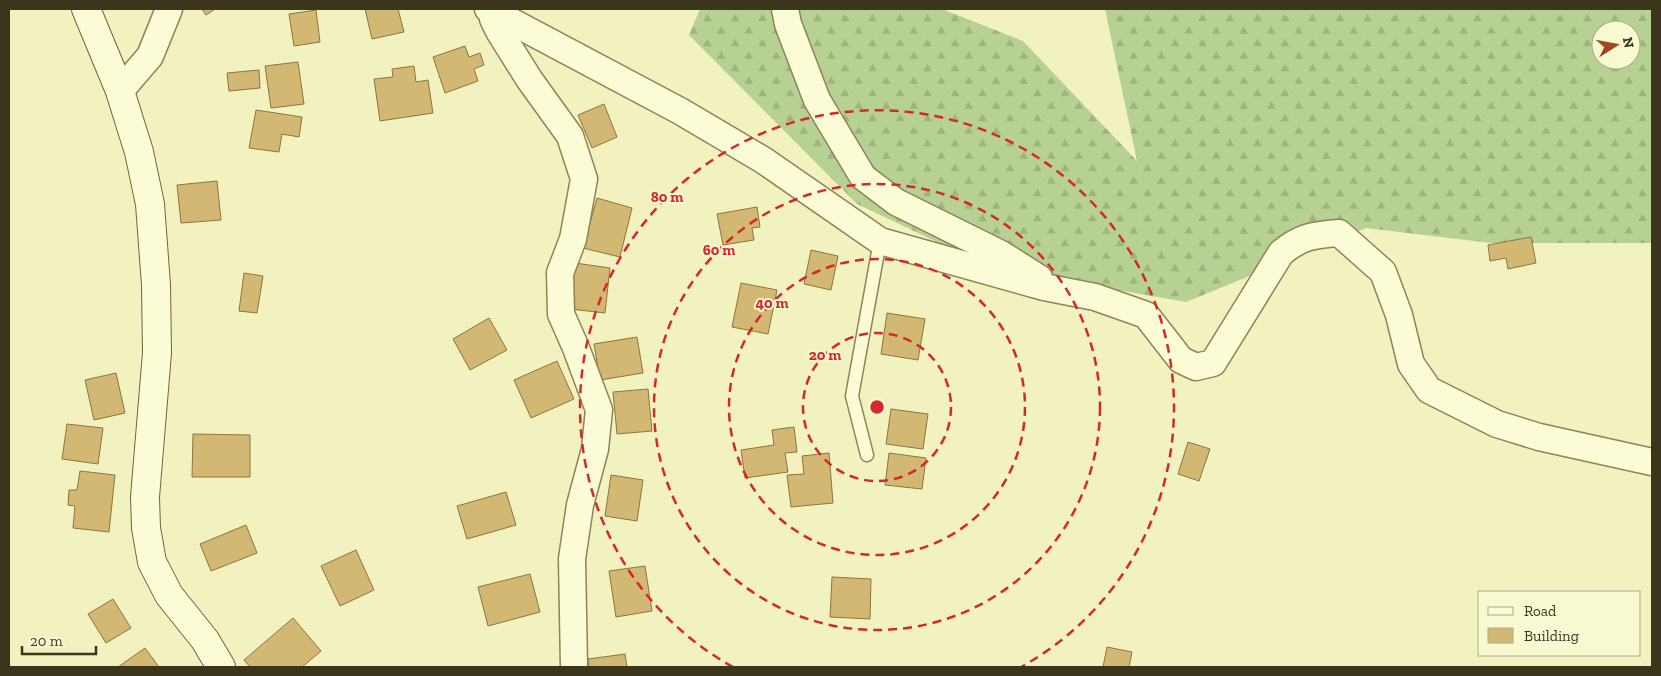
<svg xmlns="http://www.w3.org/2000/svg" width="1661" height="676" font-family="'Zilla Slab',serif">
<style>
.forest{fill:url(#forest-firs);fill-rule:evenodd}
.building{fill:#d3b873;stroke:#8e753a}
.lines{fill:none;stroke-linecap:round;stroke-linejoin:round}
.lane-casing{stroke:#8d8457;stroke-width:15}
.street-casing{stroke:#8d8457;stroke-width:29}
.secondary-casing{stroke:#6f643a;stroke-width:30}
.lane{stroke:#fbfcd5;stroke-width:12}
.street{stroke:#fbfcd5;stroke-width:26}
.secondary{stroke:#fbfcd5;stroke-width:28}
.ring{fill:none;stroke:#d62828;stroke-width:2.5;stroke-dasharray:9 6}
.centre{fill:#d62828;stroke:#f8f8d1;stroke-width:2.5}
.ring-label{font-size:15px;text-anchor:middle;font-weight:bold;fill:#d62828;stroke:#f8f8d1;stroke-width:4;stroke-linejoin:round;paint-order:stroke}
</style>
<defs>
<pattern id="forest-firs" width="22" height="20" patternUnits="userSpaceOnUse" patternTransform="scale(1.25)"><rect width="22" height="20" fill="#b7d194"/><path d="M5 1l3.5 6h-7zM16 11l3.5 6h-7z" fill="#9eb47f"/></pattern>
</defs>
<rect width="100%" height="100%" fill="#f2f2c1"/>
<path class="forest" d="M700 9H942L1023 41 1137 161 1105 9H1652V243H1491L1366 228 1186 302 992 268 857 204 689 35ZM1601 30H1631V60H1601Z"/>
<g class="building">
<path d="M202 9H215L206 15Z"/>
<path d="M365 9H398L404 32 372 39Z"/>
<path d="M316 10 320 42 294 46 289 14Z"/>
<path d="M465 46 469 57 480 53 484 65 474 69 478 81 445 93 433 57Z"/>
<path d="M298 62 304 104 271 108 265 66Z"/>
<path d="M414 66 416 82 428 80 433 113 380 121 374 79 393 77 392 69Z"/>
<path d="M259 70 260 88 229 91 227 73Z"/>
<path d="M604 104 617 137 592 148 578 115Z"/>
<path d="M256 110 302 117 299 137 282 134 279 152 249 148Z"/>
<path d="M217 181 221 220 181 223 177 185Z"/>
<path d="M597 198 632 208 620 257 583 248Z"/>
<path d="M757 207 760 227 752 228 754 240 723 245 717 214Z"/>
<path d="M1531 237 1536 263 1508 269 1506 258 1490 261 1488 245Z"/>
<path d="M811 250 838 256 831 290 804 284Z"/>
<path d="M575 263 610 268 605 313 570 309Z"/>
<path d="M244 273 263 276 257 313 239 311Z"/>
<path d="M741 283 777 290 768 334 732 327Z"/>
<path d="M887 313 925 319 918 360 881 354Z"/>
<path d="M489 318 507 350 470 370 453 339Z"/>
<path d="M637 337 643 373 600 380 594 344Z"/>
<path d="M557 361 574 399 531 418 514 380Z"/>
<path d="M116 373 125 413 94 420 85 380Z"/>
<path d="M648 389 652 431 617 434 613 392Z"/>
<path d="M891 409 928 414 923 449 886 444Z"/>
<path d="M67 424 103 428 98 464 62 459Z"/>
<path d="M794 427 797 452 785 453 788 472 745 478 741 450 774 445 772 430Z"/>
<path d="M193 434 250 435V477H192Z"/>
<path d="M1188 442 1210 449 1199 481 1178 474Z"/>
<path d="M829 453 833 503 791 507 787 475 804 474 802 456Z"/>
<path d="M889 453 926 458 922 489 885 485Z"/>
<path d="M80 471 115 475 109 532 73 528 75 506 68 505 69 490H77Z"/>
<path d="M611 475 643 480 637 521 605 516Z"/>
<path d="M506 492 516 525 467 539 457 506Z"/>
<path d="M246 525 257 553 211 571 200 544Z"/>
<path d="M356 550 374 590 340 606 321 566Z"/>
<path d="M645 566 652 611 616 617 609 571Z"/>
<path d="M530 574 540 612 488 626 478 587Z"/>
<path d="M832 577 871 579 870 619 830 617Z"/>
<path d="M113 599 131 628 106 643 88 614Z"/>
<path d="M293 618 321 651 302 667H250L244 660Z"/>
<path d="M1107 647 1132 652 1129 667H1103Z"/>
<path d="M145 648 159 667H118Z"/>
<path d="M625 654 627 667H589L588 659Z"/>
</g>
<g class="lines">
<g class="lane-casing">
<path id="lane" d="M867 455 852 396 880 241"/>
</g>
<g class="street-casing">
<g id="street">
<path d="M488 9 680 111 763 160 880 241 1044 287 1095 297 1146 315 1181 360 1196 367 1213 363 1281 253C1301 236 1314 235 1339 233L1383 272 1399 315 1411 364 1429 390 1497 424 1539 437 1652 462"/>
<path d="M785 9 788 24 817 100 863 177 896 202 1001 254 1039 278"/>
<path d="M493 11V19L499 31 529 79 570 136 584 179 573 239 560 273 561 314 576 348 599 410 595 449 580 505 572 559 574 667"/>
<path d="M120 91 150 56 169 9"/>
</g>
</g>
<g class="secondary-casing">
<path id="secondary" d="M86 9 120 91 139 152 150 204 156 285 157 353 145 497 146 528 152 562 169 595 205 640 221 667"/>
</g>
<use href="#lane" class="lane"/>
<use href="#street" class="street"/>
<use href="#secondary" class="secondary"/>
</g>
<g class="ring">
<circle cx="877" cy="407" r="74"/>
<circle cx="877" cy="407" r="148"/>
<circle cx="877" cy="407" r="223"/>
<path d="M733 667A297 297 0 1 1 1021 667"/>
</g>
<circle cx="877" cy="407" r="8" class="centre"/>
<g class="ring-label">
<text x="667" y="202">80 m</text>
<text x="719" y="255">60 m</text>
<text x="772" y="308">40 m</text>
<text x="825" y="360">20 m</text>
</g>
<rect width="1661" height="676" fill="none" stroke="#3b351c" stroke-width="20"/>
<rect x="1478" y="591" width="162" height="65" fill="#f8f8d1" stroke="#acaa89"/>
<rect x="1488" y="607" width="25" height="8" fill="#fbfcd5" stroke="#acaa89"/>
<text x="1524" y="616" font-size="15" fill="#3b351c">Road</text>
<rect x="1488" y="628" width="25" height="15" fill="#d3b873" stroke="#acaa89"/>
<text x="1524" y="641" font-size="15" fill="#3b351c">Building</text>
<g transform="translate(1616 45) rotate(79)"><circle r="24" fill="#f8f8d1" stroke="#acaa89"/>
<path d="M0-4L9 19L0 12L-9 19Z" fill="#a14721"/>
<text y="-8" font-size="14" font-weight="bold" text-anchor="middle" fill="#3b351c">N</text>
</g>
<path d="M22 646v8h74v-8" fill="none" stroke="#3b351c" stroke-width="2.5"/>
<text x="30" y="646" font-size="15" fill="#3b351c" stroke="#f8f8d1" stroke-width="4" paint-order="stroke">20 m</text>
</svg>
